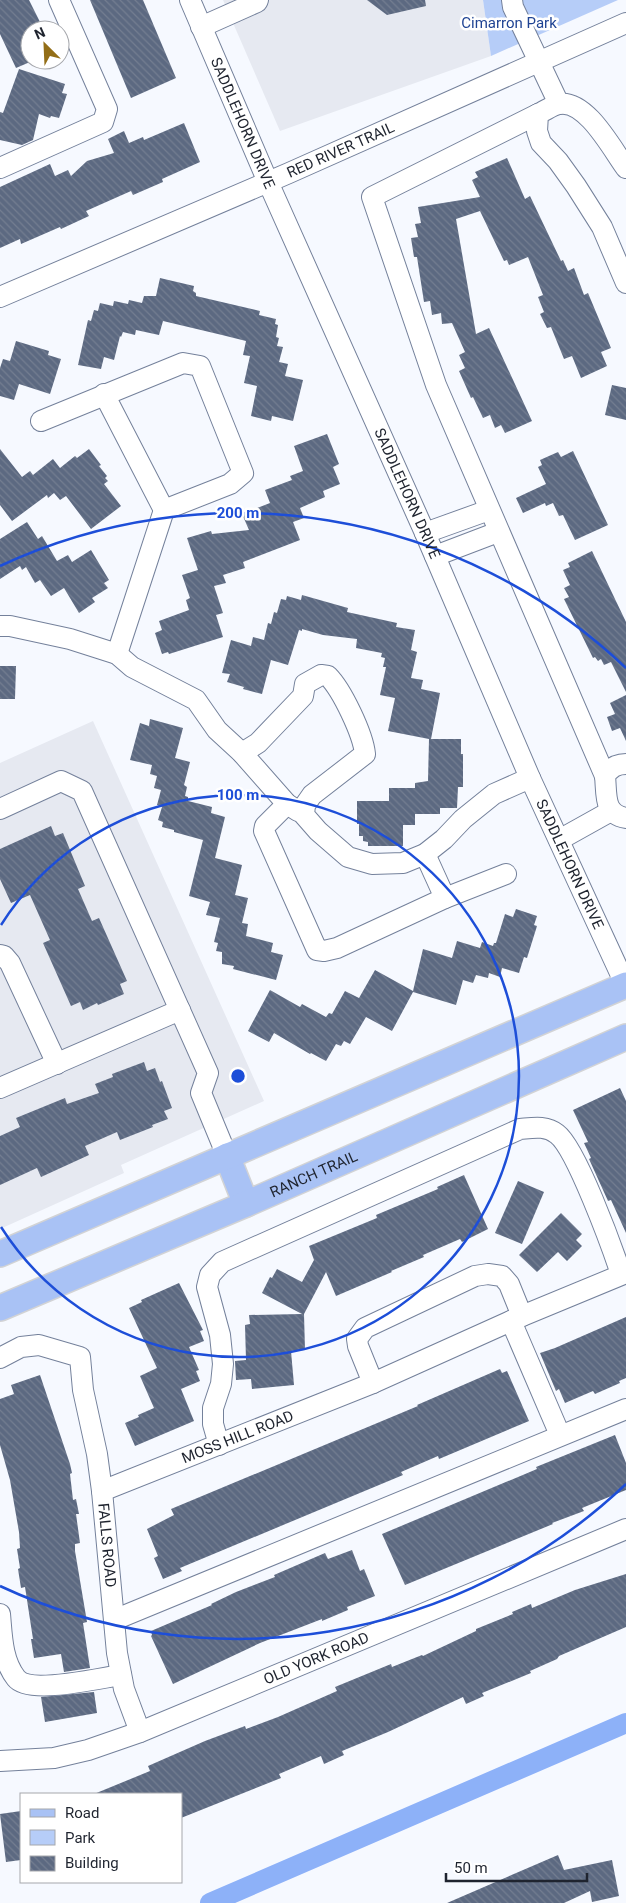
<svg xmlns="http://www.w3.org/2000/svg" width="626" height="1903" font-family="Roboto,sans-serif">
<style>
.built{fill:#e6e9f1}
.green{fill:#b6cdf8}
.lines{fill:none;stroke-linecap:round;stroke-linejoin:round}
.canal{stroke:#8db1f8;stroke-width:20}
.building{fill:url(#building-back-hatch)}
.minor-casing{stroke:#74819b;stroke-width:22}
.major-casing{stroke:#d2d3d5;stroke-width:28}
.minor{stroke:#fff;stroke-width:20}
.major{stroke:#a9c2f5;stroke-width:25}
.ring{fill:none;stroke:#1d4ed8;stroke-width:2.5}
.labels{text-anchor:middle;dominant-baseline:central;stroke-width:5;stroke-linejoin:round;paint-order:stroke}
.park-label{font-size:15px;fill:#1f4393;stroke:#fff}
.street-label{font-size:15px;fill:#1f242f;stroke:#fff}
.centre{fill:#1d4ed8;stroke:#fff;stroke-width:2.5}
.ring-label{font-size:15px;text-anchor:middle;font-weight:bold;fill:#1d4ed8;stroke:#fff;stroke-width:5;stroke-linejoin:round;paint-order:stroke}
</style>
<defs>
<pattern id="building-back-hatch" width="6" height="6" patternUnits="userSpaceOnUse" patternTransform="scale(1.25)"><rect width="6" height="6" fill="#5c6981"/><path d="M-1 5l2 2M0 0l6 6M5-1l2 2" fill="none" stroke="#747e91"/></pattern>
</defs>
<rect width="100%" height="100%" fill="#f6f9ff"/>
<g class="built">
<path d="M223 0H483L491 56 280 131Z"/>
<path d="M93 721 264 1101 121 1165 124 1173 0 1229V763Z"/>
</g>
<path class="green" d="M483 0H618L491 56Z"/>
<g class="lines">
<path class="canal" d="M210 1903 626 1723"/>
</g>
<g class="building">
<path d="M0 0H29L44 30H30V62L16 68 0 34Z"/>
<path d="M90 0H143L176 78 131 98Z"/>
<path d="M367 0H425L426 6 387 15Z"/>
<path d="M19 69 65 84 62 93 67 94 59 118 51 116 50 118 39 114 33 140 22 145 0 140V112L3 113Z"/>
<path d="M184 123 200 162 162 179 163 182 133 195 131 191 86 211 89 216 61 229 60 227 21 244 20 239 0 248V187L50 164 55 176 68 170 71 176 87 161 114 153 108 139 124 131 129 143 143 137 144 140Z"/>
<path d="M507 158 525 199 530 196 561 261 563 260 568 271 574 268 584 295 588 293 611 348 601 352 607 366 581 378 572 356 564 359 551 327 547 328 540 314 544 312 538 297 543 295 528 257 509 265 507 260 504 261 480 211 456 219 476 334 489 328 532 421 505 433 501 425 495 428 490 415 483 418 473 397 471 398 459 371 465 368 459 355 465 352 452 323 442 324 441 313 432 315 430 301 424 302 417 257H414L411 238 418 237 415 224 421 223 418 207 480 197 472 180 478 177 475 172Z"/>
<path d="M160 278 194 286 193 291 196 293V296L260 311 259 315 276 319 275 324 278 325 276 337 279 338 277 346 283 347 279 362 288 364 285 376 303 380 293 421 272 416 271 421 251 416 257 386 244 383 250 356 243 355 246 341 222 335 163 321 159 335 136 330 135 335 123 332 121 337 120 336 114 360 104 357 101 369 78 365 88 320 91 321 94 310 98 311 100 303 113 306 114 301 128 304 129 300 142 303 144 296H156Z"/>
<path d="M16 341 49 351 48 355 61 359 50 394 19 384 14 400 0 396V368L3 359 10 361Z"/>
<path d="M612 385 626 388V420L605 415Z"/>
<path d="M327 434 339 464 333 467 340 484 323 491 325 497 300 508 304 518 293 522 300 540 243 562 245 568 223 575 226 583 214 586 223 613 216 615 223 637 169 654 168 652 162 654 155 633 162 630 159 621 189 610 186 600 190 598 182 575 198 570 187 538 211 531 212 534 249 530 242 514 270 503 265 490 292 480 290 476 303 471 294 446Z"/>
<path d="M0 449 22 477 30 471 33 475 53 459 60 468 75 456 77 458 89 449 101 465 99 466 107 476 105 478 108 481 104 484 121 506 91 529 66 496 60 500 54 493 48 498 47 495 12 521 0 505Z"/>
<path d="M573 451 608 525 575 540 563 515 559 516 553 503 546 506 545 503 523 513 516 498 546 484 538 467 542 465 540 460 558 452 561 457Z"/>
<path d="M27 522 38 539 42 536 57 561 68 555 72 562 91 550 109 580 104 583 108 588 92 598 95 602 79 613 64 588 51 596 40 580 35 583 26 567 22 570 20 566 0 579V539Z"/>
<path d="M592 551 626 622V692L611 662 604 665 601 659 598 661 595 657 593 658 564 599 569 597 564 588 570 585 563 570 570 567 568 563Z"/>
<path d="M302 595 348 608 347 612 397 623 396 627 415 630 411 650 417 652 411 678 423 680 421 689 440 693 431 739H461V754H463V787H458L457 808H440V814H415V825H403V846H368V842L363 841V836H359V824H357V801H389V788H415V783L428 781 429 739 388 731 395 698 380 695 386 667H383L385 658 381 657 382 653 356 648 357 639 323 635 302 629V631L299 630 288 665 271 660 262 694 243 689 244 687 227 682 230 674 222 673 231 640 251 646 253 637 264 640 268 623 271 624 274 612 277 613 281 599 286 600 287 596 301 600Z"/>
<path d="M0 666H16L15 699H0Z"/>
<path d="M626 695V741L620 728 612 731 607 717 615 714 610 703Z"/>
<path d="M150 719 183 728 175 758 190 762 184 785 187 787 185 796 188 797V801L212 807 211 813 225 817 215 858 242 865 235 895 248 898 242 923 248 924 246 936 273 943 271 952 283 955 276 980 233 969 234 966 222 964V952L216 951 218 943 214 942 220 918 206 915 210 902 189 896 203 840 174 832V830L162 827 163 822 158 820 162 807 157 805 161 790 154 788 157 776 150 774 152 765 130 760 140 723 149 726Z"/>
<path d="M51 826 55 836 63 833 85 886 78 889 92 921 99 918 127 981 120 984 124 994 98 1005 97 1003 83 1010 80 1002 71 1006 43 943 50 940 30 895 11 903 0 879V849Z"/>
<path d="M516 909 537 916 534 925 537 926 527 958 524 957 519 973 502 968 500 977 489 973 488 978 476 975 473 983 463 980 456 1005 413 992 392 1031 366 1017 350 1044 344 1041 341 1046 336 1044 326 1061 311 1053 310 1054 274 1033 269 1042 248 1031 270 990 300 1007 302 1004 326 1017 329 1013 332 1014 345 991 359 998 375 970 413 991 423 949 452 958 457 941 480 948 482 942 493 946 494 943H496L505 914 513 917Z"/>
<path d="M144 1062 147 1071 155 1068 160 1082 162 1081 172 1108 164 1111 168 1119 152 1125 153 1127 120 1140 117 1132 85 1146 89 1155 41 1177 37 1168 0 1185V1136L20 1127 16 1118 65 1098 67 1104 99 1093 95 1084 113 1077 112 1074Z"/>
<path d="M620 1088 626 1101V1233L611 1200 608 1201 589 1159 591 1158 584 1143 588 1142 573 1110Z"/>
<path d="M464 1175 488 1229 462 1242 460 1239 423 1255 424 1257 391 1271 392 1272 336 1296 326 1272 304 1314 305 1350 291 1351 294 1385 252 1389 251 1379 236 1380 235 1361 246 1360 245 1325 250 1324 249 1315 302 1314 262 1293 270 1277 272 1278 277 1269 302 1282 314 1260 309 1246 377 1218 376 1215 438 1189 437 1187Z"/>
<path d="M518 1181 544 1192 522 1244 495 1233Z"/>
<path d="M561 1213 582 1234 576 1240 582 1246 567 1261 558 1252 537 1272 519 1255Z"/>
<path d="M179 1283 203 1330 200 1331 204 1341 189 1347 199 1370 196 1371 200 1381 181 1389 194 1421 135 1446 125 1423 139 1417 138 1415 154 1408 140 1376 157 1368 129 1308 142 1302 141 1300Z"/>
<path d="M626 1317V1378L619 1381 620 1383 595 1394 593 1391 565 1403 559 1389 556 1391 540 1353 555 1348Z"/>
<path d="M500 1369 502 1373 507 1371 529 1421 439 1459 438 1456 401 1472 403 1475 180 1568 182 1571 163 1579 154 1558 158 1556 147 1529 174 1515 171 1509 418 1406 417 1405Z"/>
<path d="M40 1375 70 1464 72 1473 70 1474 73 1500 76 1499 79 1514H76L80 1543 75 1544V1551L87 1622 83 1623 90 1668 64 1672 61 1654 34 1658 31 1639H33L25 1587 21 1588 18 1569 20 1568 17 1549 20 1548 19 1532 10 1480 0 1445V1399L14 1394 11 1385Z"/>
<path d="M615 1435 626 1463V1490L582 1508 584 1511 552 1523 553 1524 405 1585 382 1534 537 1469 536 1467Z"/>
<path d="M352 1550 360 1571 364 1569 375 1596 347 1607 348 1610 322 1621V1619L260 1643 173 1684 151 1636 152 1635 151 1631 212 1605 211 1604 236 1592 275 1577 274 1575 325 1553 328 1559Z"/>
<path d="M626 1574V1627L559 1656 557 1659 530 1671 531 1673 482 1693 484 1696 466 1704 463 1697 388 1732 342 1751 344 1755 324 1764 321 1756 279 1774 281 1778 181 1818V1794H94L150 1771 148 1766 205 1741 245 1726 246 1729 278 1717 337 1691 335 1687 391 1664 392 1667 422 1655 423 1656 476 1631V1629L513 1614 512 1612 531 1604 532 1608 575 1590Z"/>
<path d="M94 1692 97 1713 45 1722 41 1697Z"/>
<path d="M21 1811V1860L6 1862 0 1814Z"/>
<path d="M558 1855 564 1870 612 1860 619 1896 592 1902 590 1891 564 1903H447Z"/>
</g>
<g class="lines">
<g class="minor-casing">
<g id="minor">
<path id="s1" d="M190 0 268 182 425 533 530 778 626 986"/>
<path d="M512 0 513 7 559 104"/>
<path d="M201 27 257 2 258 0"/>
<path d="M538 114 372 197 436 385 605 776"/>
<path d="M0 168 103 122 107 109 59 0"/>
<path d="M626 168C612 149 586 99 559 104 553 105 545 111 538 114L537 131 541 143 558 161 576 186 602 227 626 283"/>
<path id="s2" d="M0 297 289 173 626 23"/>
<path d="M104 394 164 510"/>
<path d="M41 421 183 363 200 366 243 473 230 484 164 510 117 654"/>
<path d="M425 533 489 510"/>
<path d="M435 556 498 532"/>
<path d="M0 626H10L70 639 117 654 132 667 196 700 217 730 242 753 287 804 298 811"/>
<path d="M242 753 258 743 303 696 305 684 321 675 328 676C342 690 363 734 365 754L312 795 305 805 304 815 318 831 348 857 372 864 403 863 425 854 444 839 463 819 494 794 530 778"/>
<path d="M626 764C616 764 610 768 605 776 607 795 603 814 626 818"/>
<path d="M287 804 265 826 264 831 317 950 324 951 337 948 445 898 506 874"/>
<path d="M0 809 61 781 82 791 208 1073 201 1093 227 1156"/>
<path d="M559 840 611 811"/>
<path d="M425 854 445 898"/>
<path d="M0 955 4 956 10 963 57 1064"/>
<path d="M0 1088 180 1010"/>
<path d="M511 1321 560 1435"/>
<path id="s3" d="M0 1358 21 1347 39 1345 80 1357 83 1390 97 1454 102 1491 117 1653 124 1689 140 1732"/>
<path d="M373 1383 358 1346 357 1339 365 1328 475 1276 488 1274 502 1276 509 1284 522 1316"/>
<path d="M219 1445 213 1424V1408L221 1384 223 1364 220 1335 207 1287 210 1275 222 1262 520 1129C532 1128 546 1125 557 1134 576 1148 612 1247 621 1274"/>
<path id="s4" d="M102 1491 373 1383 522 1316 626 1273"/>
<path d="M0 1614C2 1636 2 1660 16 1678 29 1695 100 1678 121 1675"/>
<path d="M114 1620 626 1409"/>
<path id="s5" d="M0 1761 54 1758 88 1750 140 1732 626 1529"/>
</g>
</g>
<g class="major-casing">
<g id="major">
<path d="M227 1156 246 1204"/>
<path d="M0 1254 626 985"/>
<path id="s6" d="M0 1308 246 1204 626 1037"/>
</g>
</g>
<use href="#minor" class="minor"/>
<use href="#major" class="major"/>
</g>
<g class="ring">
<path d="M1 925A281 281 0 1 1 1 1227"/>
<path d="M626 1484A563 563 0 0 1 0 1586M0 566A563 563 0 0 1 626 668"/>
</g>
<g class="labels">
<g class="park-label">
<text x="509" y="23">Cimarron Park</text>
</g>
<g class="street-label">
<text stroke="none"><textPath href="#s1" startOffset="134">SADDLEHORN DRIVE</textPath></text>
<text stroke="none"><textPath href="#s2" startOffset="371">RED RIVER TRAIL</textPath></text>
<text stroke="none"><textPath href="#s1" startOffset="539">SADDLEHORN DRIVE</textPath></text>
<text stroke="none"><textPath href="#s1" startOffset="944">SADDLEHORN DRIVE</textPath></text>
<text stroke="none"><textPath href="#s6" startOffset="341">RANCH TRAIL</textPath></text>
<text stroke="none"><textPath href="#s4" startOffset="146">MOSS HILL ROAD</textPath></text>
<text stroke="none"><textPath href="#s3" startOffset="275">FALLS ROAD</textPath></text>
<text stroke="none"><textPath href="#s5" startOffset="335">OLD YORK ROAD</textPath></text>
</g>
</g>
<circle cx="238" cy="1076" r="8" class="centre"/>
<g class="ring-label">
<text x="238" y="518">200 m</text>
<text x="238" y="800">100 m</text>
</g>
<rect x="20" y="1793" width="162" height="90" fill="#ffffff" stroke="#a5a7ac"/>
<rect x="30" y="1809" width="25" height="8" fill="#a9c2f5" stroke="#a5a7ac"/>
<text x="65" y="1818" font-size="15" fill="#1f242f">Road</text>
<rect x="30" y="1830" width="25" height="15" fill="#b6cdf8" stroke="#a5a7ac"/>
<text x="65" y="1843" font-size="15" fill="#1f242f">Park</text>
<rect x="30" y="1856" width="25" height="15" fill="url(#building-back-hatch)" stroke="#a5a7ac"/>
<text x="65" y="1868" font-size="15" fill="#1f242f">Building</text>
<g transform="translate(45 45) rotate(336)"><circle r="24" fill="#ffffff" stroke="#a5a7ac"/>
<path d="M0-4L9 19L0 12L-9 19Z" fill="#936e17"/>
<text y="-8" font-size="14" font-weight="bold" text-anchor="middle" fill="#1f242f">N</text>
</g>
<path d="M446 1873v8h141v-8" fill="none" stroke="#1f242f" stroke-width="2.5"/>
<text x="454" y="1873" font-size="15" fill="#1f242f" stroke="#ffffff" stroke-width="4" paint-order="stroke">50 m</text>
</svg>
